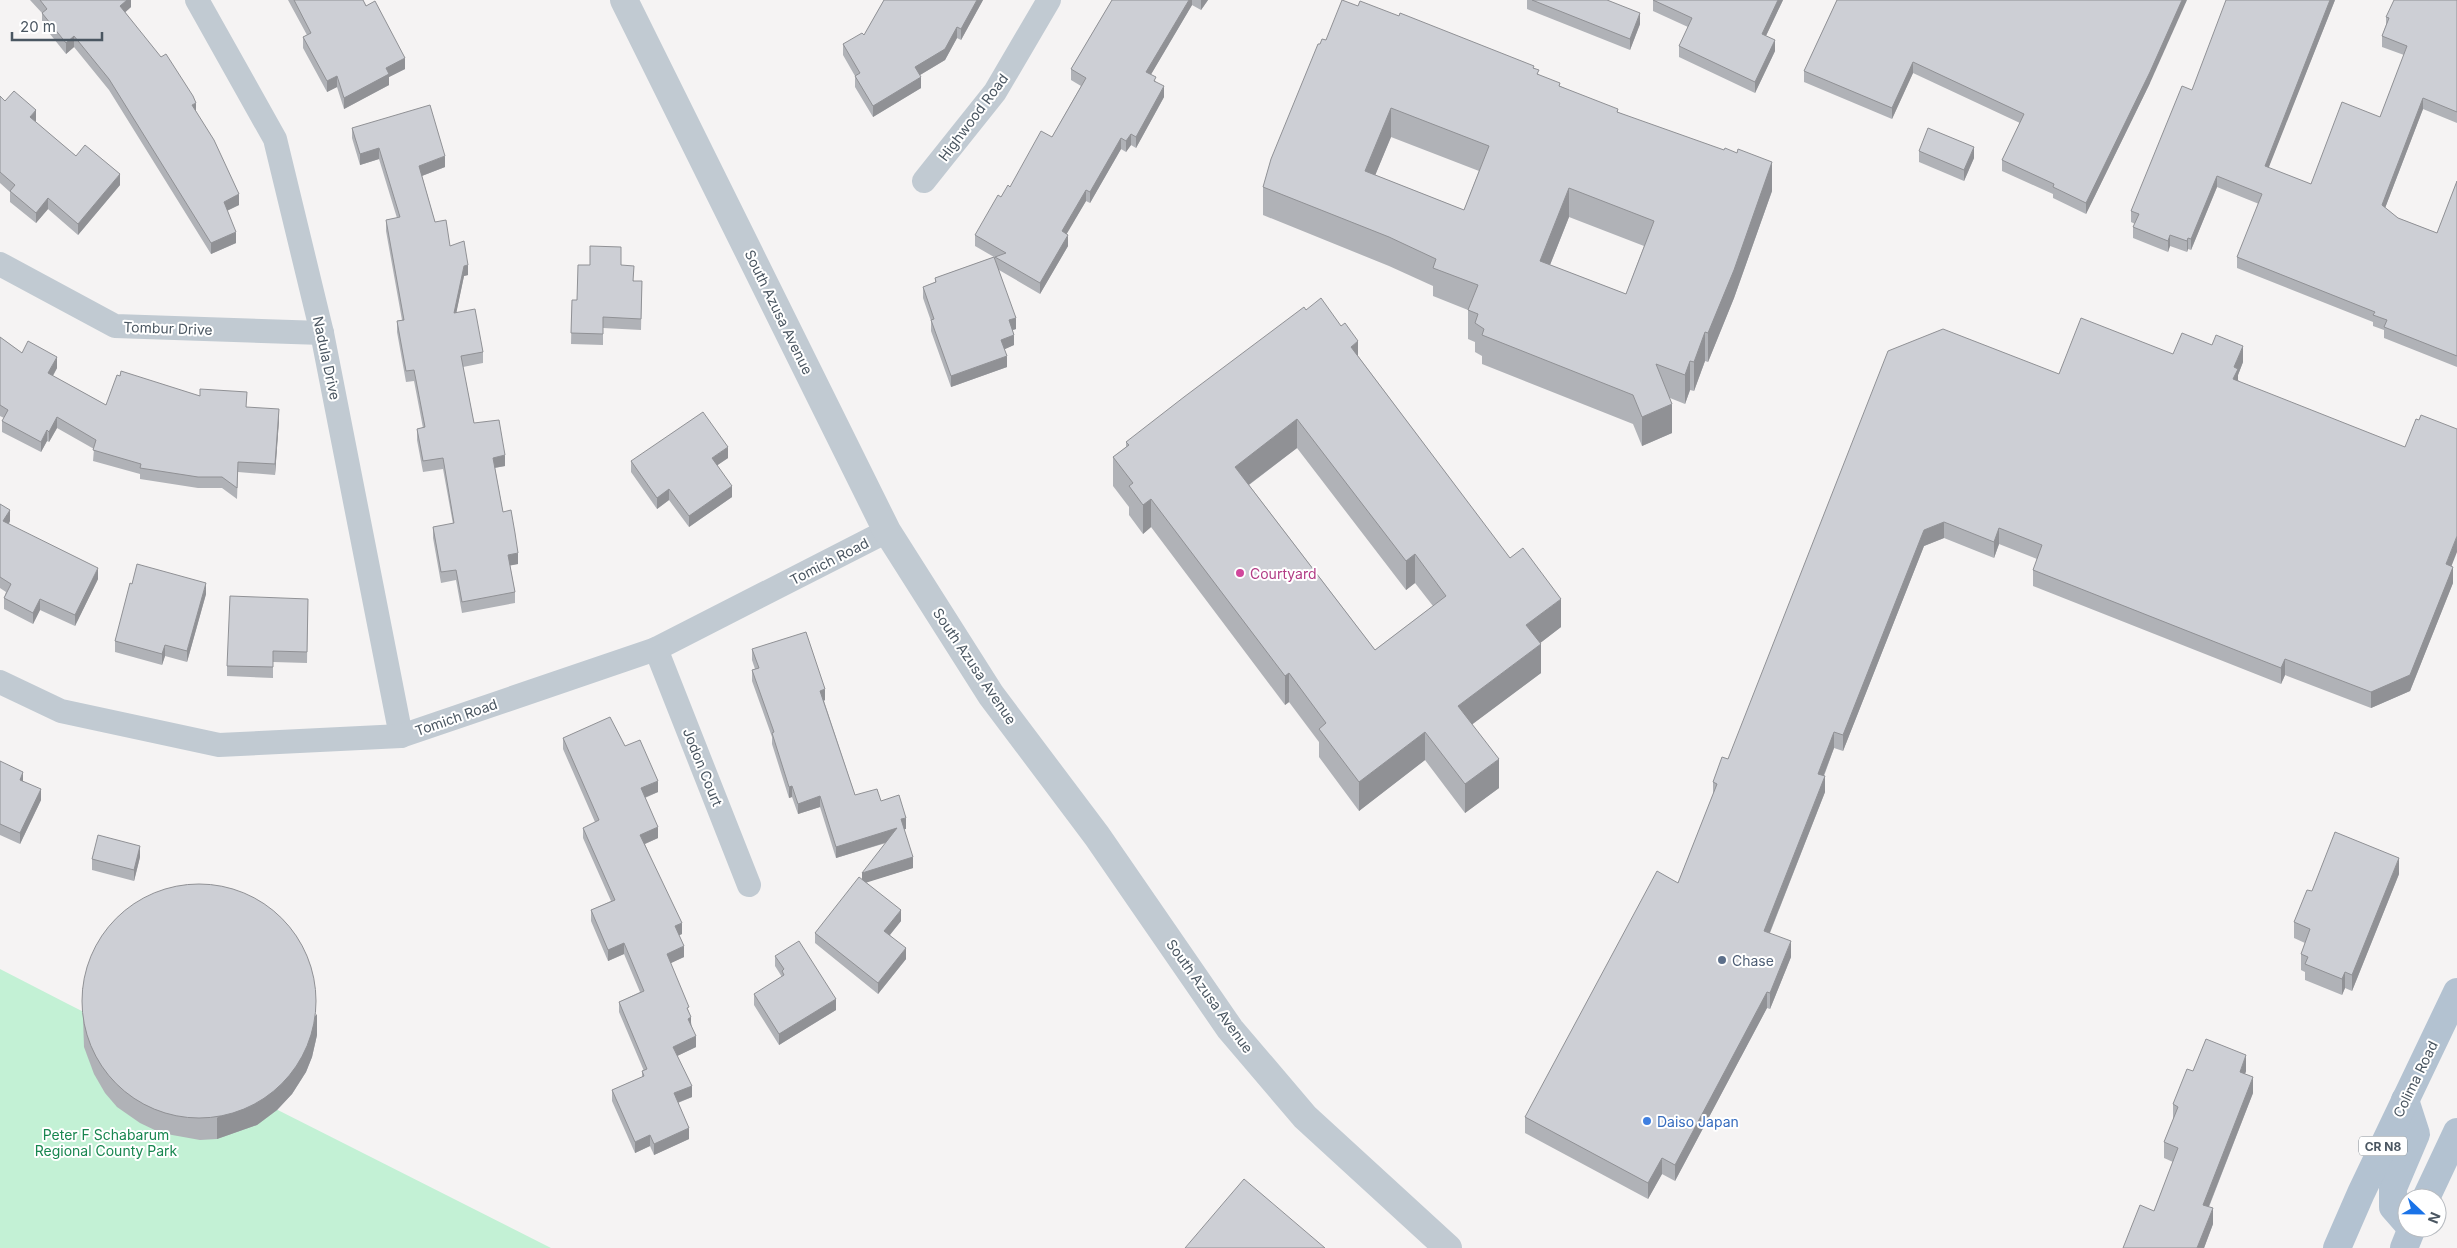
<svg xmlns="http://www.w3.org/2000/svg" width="2457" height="1248" font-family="Inter,sans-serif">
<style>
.green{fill:#c3f1d5}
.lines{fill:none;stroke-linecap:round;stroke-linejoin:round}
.minor{stroke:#c1cad2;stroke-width:24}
.tertiary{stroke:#c1cad2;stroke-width:28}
.primary{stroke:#b3c2d1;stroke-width:28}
.wall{fill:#b0b2b7;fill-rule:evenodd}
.shaded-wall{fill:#909195}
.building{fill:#cdcfd5;stroke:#909195;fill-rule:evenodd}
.hotel-dot{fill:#d1479c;stroke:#fff;stroke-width:2}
.service-dot{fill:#5c6f8a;stroke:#fff;stroke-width:2}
.shop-dot{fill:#3f7fe0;stroke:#fff;stroke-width:2}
.labels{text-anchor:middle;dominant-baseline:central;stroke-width:4;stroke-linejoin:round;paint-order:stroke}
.shield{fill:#fff;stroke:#808990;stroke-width:1}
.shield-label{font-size:12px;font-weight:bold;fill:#4a5661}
.street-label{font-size:14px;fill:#4a5661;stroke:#fff}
.hotel-label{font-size:14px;fill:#b23c85;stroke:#fff;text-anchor:start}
.service-label{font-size:14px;fill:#4e5e75;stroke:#fff;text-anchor:start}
.shop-label{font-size:14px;fill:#366cbe;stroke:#fff;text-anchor:start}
.park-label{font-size:14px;fill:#17864f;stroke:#fff}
</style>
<rect width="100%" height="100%" fill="#f5f3f3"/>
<path class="green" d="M0 969 68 1004 551 1248H0Z"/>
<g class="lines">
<g class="minor">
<path d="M197 0 275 139 322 333 401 736"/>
<path d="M924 181 995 92 1049 0"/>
<path d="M0 264 115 326 322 333"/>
<path d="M656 649 749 885"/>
<path d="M0 682 61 711 219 745 401 736 656 649 887 531"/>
</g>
<path class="tertiary" d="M624 0 887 531 991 695 1097 836 1230 1029 1305 1117 1448 1248"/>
<g class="primary">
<path d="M2405 1100 2416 1134 2393 1188V1207L2407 1223"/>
<path d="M2426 1198 2457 1132"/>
<path d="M2337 1248 2361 1193 2457 992"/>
<path d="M2404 1248 2412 1228"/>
</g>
</g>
<g class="wall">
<path d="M30 0H131V7L125 12 196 111 239 205 227 211 236 243 211 254 109 90 74 47 66 54 42 24V13Z"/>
<path d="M288 0H363L405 69 389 77V85L344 109 337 87 327 92 303 48V37L307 35Z"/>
<path d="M884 0H983L961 40 957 38 945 60 920 75 921 88 873 117 855 87V76L843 55V44L864 35Z"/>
<path d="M1112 0H1208L1201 10 1192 5 1151 74 1156 82 1164 97 1136 148 1131 145 1126 152 1121 149 1090 203 1086 201 1066 234 1068 246 1040 294 999 270 1016 329 1013 330 1014 345 1004 349 1007 367 951 387 931 331V321L923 298V287L935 282V278L994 257 975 246V235L1001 197 1010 187 1052 137 1081 86 1071 80V69Z"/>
<path d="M1527 0H1607L1640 24 1630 50 1527 9Z"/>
<path d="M1653 0H1783L1766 36 1775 51 1755 93 1679 57V46L1688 27 1653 11Z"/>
<path d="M1837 0 2150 83 2086 214 2053 198V194L2002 171V160L2020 123 1913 73 1892 119 1804 82V71Z"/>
<path d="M2335 0 2268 168 2311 184 2380 117 2404 55 2382 47V36L2386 25V17L2457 0V123L2423 109 2385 208 2398 218 2437 233 2457 181V367L2384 338V330L2373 326V322L2237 268V257L2259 204 2217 187 2191 250 2188 249 2187 252 2170 246 2168 252 2133 238V227L2135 224 2131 222V211L2192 90Z"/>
<path d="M1358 6 1534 68 1539 75 1560 86 1618 112 1772 191 1734 298 1708 362 1705 361 1694 391 1690 390 1685 404 1670 398 1672 433 1642 446 1633 424 1482 364V356L1475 352V342L1468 339V310L1433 296V286L1389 266 1263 215V187L1320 44 1326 40ZM1391 137 1479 171 1464 210 1375 175ZM1569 217 1644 246 1626 294 1550 265Z"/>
<path d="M0 96 5 101 36 121 35 122 76 156 120 185 78 235 48 209 36 223 10 202V192L0 183Z"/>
<path d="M352 128 445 167 422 176 435 222 468 275 464 276 456 313 483 352V363L463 367 474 423 505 466 495 468 503 512 518 564 510 565 515 592V603L462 613 456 580 441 583 433 538V527L453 524 443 469 423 472 417 440V429L423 428 414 381 406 382 397 332V321L402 320 386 231V220L397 218 379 159 360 165 352 138Z"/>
<path d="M1919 151 1974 158 1964 181 1919 162Z"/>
<path d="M621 265 634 281H642L641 330 603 328V345L571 344 572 300H577Z"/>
<path d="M0 337 22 353 57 368 53 376 106 405 200 396 246 407 279 420 275 475 238 472 237 499 222 488H198L140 479V474L93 461 94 449 57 428 49 442 47 441 41 452 2 432V421L4 418 0 416Z"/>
<path d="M2173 354 2243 362 2238 375V380L2452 566 2453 583 2410 691 2371 708 2285 675 2281 684 2033 586V570L2037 559 1999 544 1994 558 1944 538 1924 546 1843 751 1834 748 1824 776 1825 792 1770 933 1791 957 1770 1009 1767 1008 1675 1181 1662 1174 1648 1199 1525 1133V1117L1678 883 1713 795V782L1728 759 2059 374Z"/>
<path d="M1358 356 1561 627 1540 643 1541 673 1472 724 1499 788 1465 813 1425 760 1359 811 1319 757V742L1289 702 1285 705 1151 527 1143 534 1129 515V507L1113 486V457L1126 447V442ZM1297 448 1406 590 1415 583 1433 606 1375 650 1249 485Z"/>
<path d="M728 458 717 465 732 497 689 527 669 500 657 509 631 472V461Z"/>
<path d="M0 504 10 521 9 524 98 579 75 626 40 610 33 624 4 609V598L6 592 0 588Z"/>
<path d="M132 584 206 594 187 662 165 656 162 665 115 652V641Z"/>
<path d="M308 599 307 663 273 662V678L227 676V666Z"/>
<path d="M752 649 825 700 824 701 855 795 881 801 906 829H904L913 868 866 882 901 921 890 935 906 959 878 994 815 943V933L862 879 886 843 836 858 820 807 798 814 792 797 789 798 772 744V737L752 681V670L755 669 752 660Z"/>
<path d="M563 738 625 746 658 792 645 798 658 838 645 844 682 934 679 935 684 957 670 963 689 1012 696 1047 677 1056 692 1097 678 1103 689 1139 654 1155 650 1146 635 1153 612 1101V1090L642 1077V1071H644L619 1012V1002L640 992 624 954 608 961 591 921V910L611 901 583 838V828L595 822 563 749Z"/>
<path d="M0 761 23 781 41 800 20 844 0 835Z"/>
<path d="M140 857 134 881 92 870V859Z"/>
<path d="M2399 874 2352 991 2345 988 2342 995 2305 980V972L2301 970V954L2305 943 2294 938V922L2312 891Z"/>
<path d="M775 956 836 1010 779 1045 754 1005V994L782 977 775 966Z"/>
<path d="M82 988 317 1035 312 1057 306 1072 292 1094 277 1110 257 1125 217 1139 200 1140 161 1133 140 1123 117 1107 105 1093 94 1074 84 1047Z"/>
<path d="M2193 1071H2246L2245 1074 2253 1093 2209 1207 2213 1224 2204 1248H2123L2154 1211 2173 1162 2164 1158V1142L2173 1120V1104Z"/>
</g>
<g class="shaded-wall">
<path d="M127 0H131V7L120 17V6Z"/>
<path d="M977 0H983L961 40V29Z"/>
<path d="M1189 0H1192V5L1146 83V72Z"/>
<path d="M1201 0H1208L1201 10Z"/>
<path d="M1778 0H1783L1762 44V34Z"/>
<path d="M2182 0H2187L2150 83 2086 214V203Z"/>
<path d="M2330 0H2335L2265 177V166Z"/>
<path d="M1640 13V24L1630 50V39Z"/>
<path d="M957 27V38L945 60 915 78V67Z"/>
<path d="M74 36V47L66 54V43Z"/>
<path d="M1775 40V51L1755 93V82Z"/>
<path d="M405 58V69L389 77V85L344 109V98L386 68Z"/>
<path d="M1913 62V73L1892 119V108Z"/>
<path d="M337 76V87L327 92V81Z"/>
<path d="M921 77V88L873 117V106Z"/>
<path d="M1164 86V97L1136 148V137Z"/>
<path d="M2423 98V109L2382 216V205Z"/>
<path d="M196 103V114L192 105Z"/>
<path d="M1391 108V137L1365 200V171Z"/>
<path d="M36 110V121L30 128V117Z"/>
<path d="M1131 134V145L1126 152V141Z"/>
<path d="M1121 138V149L1090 203V192Z"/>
<path d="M1974 147V158L1964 181V170Z"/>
<path d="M379 148V159L360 165V154Z"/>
<path d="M445 156V167L419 177V166Z"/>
<path d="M1772 162V191L1734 298 1708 362V333Z"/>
<path d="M120 174V185L78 235V224Z"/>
<path d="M2217 176V187L2191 250V239Z"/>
<path d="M1569 188V217L1540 290V261Z"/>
<path d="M1086 190V201L1062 242V231Z"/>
<path d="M239 194V205L224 212V202Z"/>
<path d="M48 198V209L36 223V213Z"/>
<path d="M236 232V243L211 254V243Z"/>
<path d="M1068 235V246L1040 294V283Z"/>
<path d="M2170 235V246L2168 252V241Z"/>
<path d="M2188 238V249L2187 252V241Z"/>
<path d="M468 265V275L464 276 454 324V313L464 266Z"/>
<path d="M1016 318V329L1009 331V320Z"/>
<path d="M1705 332V361L1694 391V362Z"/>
<path d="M1014 335V345L1001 351V340Z"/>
<path d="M1358 341V370L1351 347Z"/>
<path d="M2243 346V362L2238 375V385L2233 395 2234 367Z"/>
<path d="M1007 356V367L951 387V376Z"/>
<path d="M57 357V368L48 384V373Z"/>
<path d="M1690 361V390L1685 404V375Z"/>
<path d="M1672 404V433L1642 446V417Z"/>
<path d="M279 409V420L275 475V464Z"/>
<path d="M57 417V428L49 442V432Z"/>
<path d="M1297 419V448L1235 495V467Z"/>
<path d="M47 430V441L41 452V442Z"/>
<path d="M728 447V458L712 469V458Z"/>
<path d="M505 455V466L493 468V458Z"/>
<path d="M732 486V497L689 527V516Z"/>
<path d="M669 489V500L657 509V498Z"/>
<path d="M1151 499V527L1143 534V505Z"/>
<path d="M10 510V521L3 532V521Z"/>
<path d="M1944 522V538L1924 546 1843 751V735L1924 530Z"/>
<path d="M1999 528V544L1994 558V542Z"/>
<path d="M2457 536V552L2446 580V564Z"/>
<path d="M518 553V564L508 566V555Z"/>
<path d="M1415 554V583L1406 590V561Z"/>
<path d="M2453 567V583L2410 691 2371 708V692Z"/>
<path d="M98 568V579L75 626V615Z"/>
<path d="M206 583V594L187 662V651Z"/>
<path d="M40 599V610L33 624V613Z"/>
<path d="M1561 599V627L1526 654V625Z"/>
<path d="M1541 644V673L1458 735V706Z"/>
<path d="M165 645V656L162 665V654Z"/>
<path d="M2285 659V675L2281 684V668Z"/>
<path d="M1289 673V702L1285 705V676Z"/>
<path d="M825 689V700L820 702V691Z"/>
<path d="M1425 732V760L1359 811V782Z"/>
<path d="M1834 732V748L1818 790V774Z"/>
<path d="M1499 759V788L1465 813V784Z"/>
<path d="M23 772V783L20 780Z"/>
<path d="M1825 776V792L1764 947V931Z"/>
<path d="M658 781V792L641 799V788Z"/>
<path d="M792 786V797L789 798V787Z"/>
<path d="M41 789V800L20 844V833Z"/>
<path d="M820 796V807L798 814V804Z"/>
<path d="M906 818V829L901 830V819Z"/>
<path d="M658 827V838L640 846V835Z"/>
<path d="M897 828V839L836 858V847Z"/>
<path d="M140 846V857L134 881V870Z"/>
<path d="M913 857V868L862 884V873Z"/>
<path d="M2399 858V874L2352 991V975Z"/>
<path d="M901 910V921L884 942V931Z"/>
<path d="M682 923V934L675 937V926Z"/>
<path d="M1791 941V957L1770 1009V993Z"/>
<path d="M624 943V954L608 961V950Z"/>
<path d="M684 946V957L667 965V954Z"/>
<path d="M906 948V959L878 994V983Z"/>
<path d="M2345 972V988L2342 995V979Z"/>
<path d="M1767 992V1008L1675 1181V1165Z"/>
<path d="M836 999V1010L779 1045V1034Z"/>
<path d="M317 1014V1035L312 1057 306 1072 292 1094 277 1110 257 1125 217 1139V1118Z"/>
<path d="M691 1017V1028L688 1019Z"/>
<path d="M696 1036V1047L673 1058V1047Z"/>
<path d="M2246 1055V1071L2240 1088V1072Z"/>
<path d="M2253 1077V1093L2203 1221V1205Z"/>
<path d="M692 1086V1097L674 1104V1093Z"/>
<path d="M689 1128V1139L654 1155V1144Z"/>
<path d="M650 1135V1146L635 1153V1142Z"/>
<path d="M1662 1158V1174L1648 1199V1183Z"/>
<path d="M2213 1208V1224L2204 1248H2197Z"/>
</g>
<g class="building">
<path d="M40 0H127L120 6 161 57 166 54 193 96 196 103 192 105 214 140 239 194 224 202 236 232 211 243 109 79 74 36 66 43 42 13 47 9Z"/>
<path d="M294 0H363L366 6 375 1 405 58 386 68 389 74 344 98 337 76 327 81 303 37 311 33Z"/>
<path d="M884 0H977L961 29 957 27 945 49 915 67 921 77 873 106 855 76 860 73 843 44 862 33 864 35Z"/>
<path d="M1112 0H1189L1146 72 1156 77 1154 81 1164 86 1136 137 1131 134 1126 141 1121 138 1090 192 1086 190 1062 231 1068 235 1040 283 995 257 1006 253 975 235 998 195 1001 197 1008 185 1010 187 1041 131 1052 137 1086 78 1071 69Z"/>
<path d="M1342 0 1358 6 1360 1 1399 16 1400 13 1534 66 1533 68 1539 70 1537 74 1560 83 1559 86 1618 109 1617 112 1724 150 1725 148 1737 153 1738 149 1772 162 1734 270 1708 333 1705 332 1694 362 1690 361 1685 375 1656 364 1672 404 1642 417 1633 395 1482 335 1484 329 1475 323 1478 314 1468 310 1478 285 1433 268 1436 259 1389 237 1263 187 1271 159 1318 44H1320L1322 39 1326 40ZM1391 108 1489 146 1464 210 1365 171ZM1569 188 1654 221 1626 294 1540 261Z"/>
<path d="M1532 0H1607L1640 13 1630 39Z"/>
<path d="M1653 0H1778L1762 34 1775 40 1755 82 1679 46 1692 18Z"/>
<path d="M1837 0H2182L2150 72 2086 203 2053 187 2054 184 2002 160 2024 114 1913 62 1892 108 1804 71Z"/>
<path d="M2226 0H2330L2265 166 2311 184 2342 102 2380 117 2407 46 2382 36 2389 18 2386 17 2394 0H2457V112L2423 98 2382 205 2398 218 2437 233 2457 181V356L2384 327 2387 320 2373 315 2375 312 2237 257 2262 194 2217 176 2191 239 2188 238 2187 241 2170 235 2168 241 2133 227 2139 214 2131 211 2182 86 2192 90Z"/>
<path d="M14 91 36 110 30 117 76 156 85 145 120 174 78 224 48 198 36 213 10 191 15 185 0 172V96L5 101Z"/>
<path d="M430 105 445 156 419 166 435 222 446 220 450 246 464 241 468 265 464 266 454 313 475 309 483 352 461 356 474 423 499 420 505 455 493 458 503 512 511 510 515 533 518 553 508 555 515 592 462 602 456 570 441 572 433 527 454 523 443 458 423 461 417 429 425 427 414 370 406 371 397 321 404 320 386 220 400 217 379 148 360 154 352 128Z"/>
<path d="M1928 128 1974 147 1964 170 1919 151Z"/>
<path d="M590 246 621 247V265L634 266 633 281H642L641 319 603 317V334L571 333 572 300H577L578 265H590Z"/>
<path d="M994 257 1016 318 1009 320 1014 335 1001 340 1007 356 951 376 931 320 934 319 923 287 936 282 935 278Z"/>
<path d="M1321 298 1341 326 1345 323 1358 341 1351 347 1510 558 1523 548 1561 599 1526 625 1541 644 1458 706 1499 759 1465 784 1425 732 1359 782 1319 729 1326 723 1289 673 1285 676 1151 499 1143 505 1129 486 1133 483 1113 457 1129 445 1126 442 1184 397 1304 307 1306 310ZM1297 419 1406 561 1415 554 1446 596 1375 650 1235 467Z"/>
<path d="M2081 318 2173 354 2182 333 2212 345 2216 335 2243 346 2234 367 2238 369 2233 379 2405 447 2416 419 2419 420 2421 415 2457 429V536L2446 564 2453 567 2410 675 2371 692 2285 659 2281 668 2033 570 2042 545 1999 528 1994 542 1944 522 1924 530 1843 735 1834 732 1818 774 1825 776 1764 931 1791 941 1770 993 1767 992 1675 1165 1662 1158 1648 1183 1525 1117 1657 871 1678 883 1717 784 1713 782 1722 757 1728 759 1888 351 1943 329 2059 374Z"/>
<path d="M0 337 22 353 28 341 57 357 48 373 106 405 117 375 120 376 121 371 200 396V389L247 392 246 407 279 409 275 464 238 462 237 488 222 477H198L140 468 141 464 93 450 96 440 57 417 49 432 47 430 41 442 2 421 8 410 0 405Z"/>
<path d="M703 412 728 447 712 458 732 486 689 516 669 489 657 498 631 461Z"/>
<path d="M0 504 10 510 3 521 98 568 75 615 40 599 33 613 4 598 11 584 0 577Z"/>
<path d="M137 564 206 583 187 651 165 645 162 654 115 641 130 583 132 584Z"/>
<path d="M230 596 308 599 307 652 273 651V667L227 666Z"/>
<path d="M806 632 825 689 820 691 855 795 877 789 881 801 899 795 906 818 901 819 913 857 862 873 897 828 836 847 820 796 798 804 792 786 789 787 772 733 774 732 752 670 759 668 752 649Z"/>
<path d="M610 717 625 746 640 740 658 781 641 788 658 827 640 835 682 923 675 926 684 946 667 954 689 1007 687 1008 691 1017 688 1019 696 1036 673 1047 692 1086 674 1093 689 1128 654 1144 650 1135 635 1142 612 1090 644 1076 642 1071 647 1069 619 1002 644 991 624 943 608 950 591 910 615 900 583 828 599 820 563 738Z"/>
<path d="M0 761 23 772 20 780 41 789 20 833 0 824Z"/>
<path d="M2335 832 2399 858 2352 975 2345 972 2342 979 2305 964 2308 957 2301 954 2310 929 2294 922 2307 890 2312 891Z"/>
<path d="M98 835 140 846 134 870 92 859Z"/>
<path d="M859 877 901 910 884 931 906 948 878 983 815 933Z"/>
<circle cx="199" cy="1001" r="117"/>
<path d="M799 941 836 999 779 1034 754 994 784 975 782 971 784 969 775 956Z"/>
<path d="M2206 1039 2246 1055 2240 1072 2253 1077 2203 1205 2213 1208 2197 1248H2123L2140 1205 2154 1211 2178 1148 2164 1142 2178 1107 2173 1104 2187 1069 2193 1071Z"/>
<path d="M1244 1179 1325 1248H1185Z"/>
</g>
<circle class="hotel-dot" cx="1240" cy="573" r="5"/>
<circle class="service-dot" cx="1722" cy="960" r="5"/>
<circle class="shop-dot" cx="1647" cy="1121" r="5"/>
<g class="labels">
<rect class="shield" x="2359" y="1136.5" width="48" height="19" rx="4"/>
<g class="shield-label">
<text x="2383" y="1146">CR N8</text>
</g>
<g class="street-label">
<text transform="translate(973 117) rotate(-53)">Highwood Road</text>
<text transform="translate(779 312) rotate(64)">South Azusa Avenue</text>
<text transform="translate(168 328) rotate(2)">Tombur Drive</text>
<text transform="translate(327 358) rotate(78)">Nadula Drive</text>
<text transform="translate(829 561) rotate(-27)">Tomich Road</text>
<text transform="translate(975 666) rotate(56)">South Azusa Avenue</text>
<text transform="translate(456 717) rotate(-19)">Tomich Road</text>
<text transform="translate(703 767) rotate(68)">Jodon Court</text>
<text transform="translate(1210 996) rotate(54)">South Azusa Avenue</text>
<text transform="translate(2415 1079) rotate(-64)">Colima Road</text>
</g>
<g class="hotel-label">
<text x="1250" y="573">Courtyard</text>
</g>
<g class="service-label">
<text x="1732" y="960">Chase</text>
</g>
<g class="shop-label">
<text x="1657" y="1121">Daiso Japan</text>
</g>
<g class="park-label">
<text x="106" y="1134">Peter F Schabarum<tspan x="106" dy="16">Regional County Park</tspan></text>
</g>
</g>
<g transform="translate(2422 1213) rotate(112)"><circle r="24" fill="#ffffff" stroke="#b7bbc0"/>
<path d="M0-4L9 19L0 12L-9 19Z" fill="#1a73e8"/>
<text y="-8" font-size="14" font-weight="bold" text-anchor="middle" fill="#4a5661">N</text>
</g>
<path d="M12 32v8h90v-8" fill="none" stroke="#4a5661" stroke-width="2.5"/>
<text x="20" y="32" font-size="15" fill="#4a5661" stroke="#ffffff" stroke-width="4" paint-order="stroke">20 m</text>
</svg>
